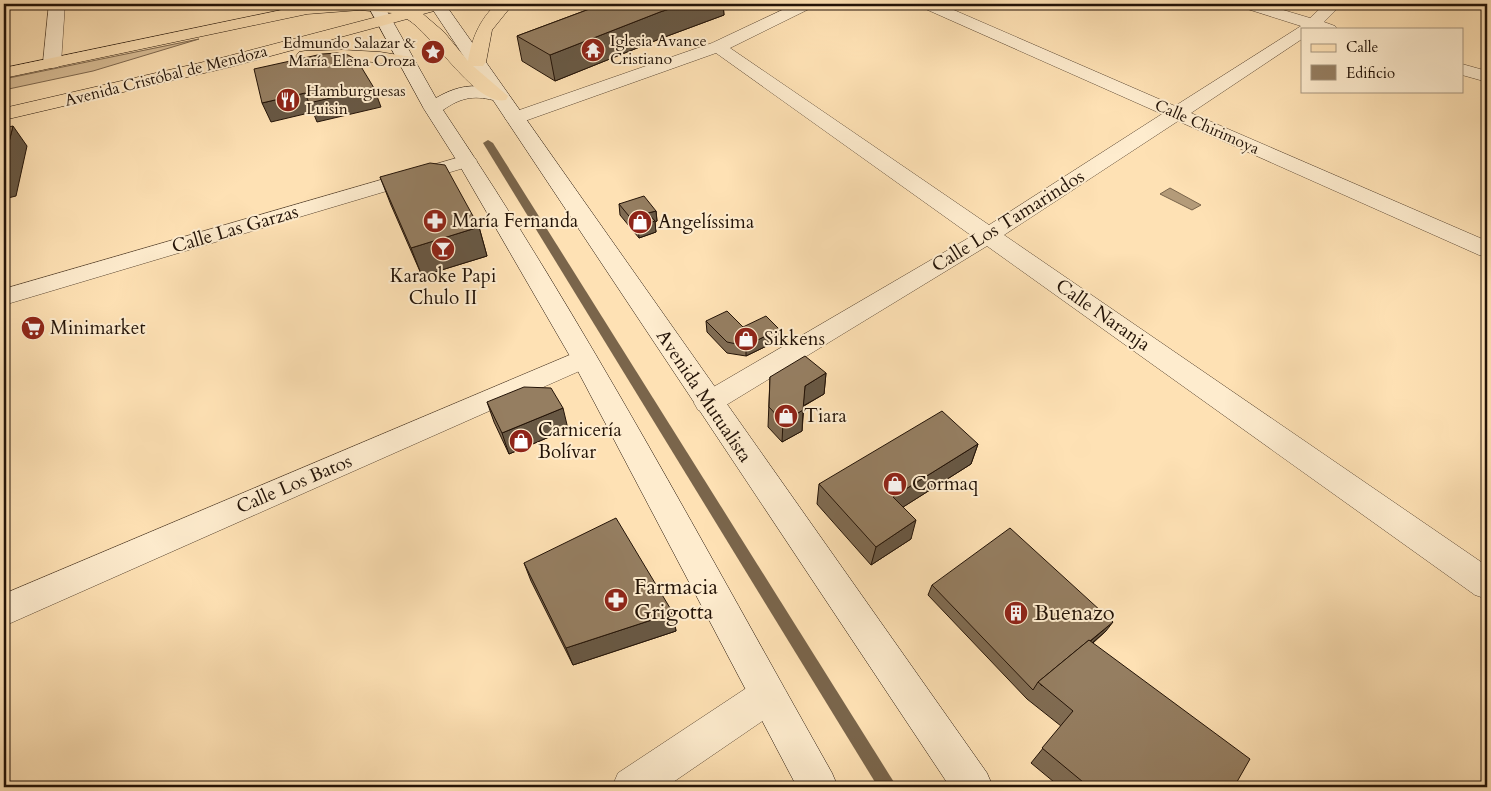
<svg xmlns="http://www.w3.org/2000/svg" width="1491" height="791" font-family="Cardo,serif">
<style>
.green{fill:#d9be97;stroke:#7e684f}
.water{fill:#b49b79;stroke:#7a654b}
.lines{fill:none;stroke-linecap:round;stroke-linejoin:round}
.stream{fill:#7a654b;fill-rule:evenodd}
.minor-casing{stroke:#5a4632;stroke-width:1}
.secondary-casing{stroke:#231307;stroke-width:1}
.primary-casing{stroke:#231307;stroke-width:1}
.minor{fill:#feecce;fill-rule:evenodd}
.secondary{fill:#feecce;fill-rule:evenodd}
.primary{fill:#fee1b4;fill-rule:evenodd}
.wall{fill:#806c53;stroke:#231307}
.shaded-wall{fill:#685844;stroke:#231307}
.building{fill:#957e61;stroke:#231307}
.labels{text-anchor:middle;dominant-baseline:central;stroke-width:4;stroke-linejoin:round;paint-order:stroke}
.far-poi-label{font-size:16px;fill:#231307;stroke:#feecce;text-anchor:start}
.far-street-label{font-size:16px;fill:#231307;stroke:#feecce}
.poi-label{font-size:19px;fill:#231307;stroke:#feecce;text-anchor:start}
.street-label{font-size:19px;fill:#231307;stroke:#feecce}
.near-poi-label{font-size:22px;fill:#231307;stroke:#feecce;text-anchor:start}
</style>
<rect width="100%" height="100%" fill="#fee1b4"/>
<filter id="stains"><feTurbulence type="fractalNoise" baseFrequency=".004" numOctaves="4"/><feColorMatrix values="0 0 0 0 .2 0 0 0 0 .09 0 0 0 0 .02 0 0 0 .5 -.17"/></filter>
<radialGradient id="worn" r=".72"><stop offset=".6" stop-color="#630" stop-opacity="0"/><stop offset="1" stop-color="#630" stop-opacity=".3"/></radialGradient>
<path class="green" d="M199 39 93 71 4 90V79Z"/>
<path class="water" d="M1170 188 1201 205 1192 210 1160 194Z"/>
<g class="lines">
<path class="stream" d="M488 140 493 143 897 787H878L483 143Z"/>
<g class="minor-casing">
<g id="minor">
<path d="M49 4H65L61 63 58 67 52 68 46 67 43 63Z"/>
<path d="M795 4H815L813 7 730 48 989 225 1162 114 921 7 919 4H940L1175 106 1301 26 1241 7 1239 4H1263L1310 18 1325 4H1342L1324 22 1335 26 1337 29H1302V39L1191 113 1487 241V257L1479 255 1178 121 1004 235 1487 566V599L1475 595 987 246 718 410 708 413 698 410 694 403 698 396 972 236 716 53 522 122 515 124 508 122 505 118 508 114 712 43Z"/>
<path d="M1462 64 1487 71V82L1462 75Z"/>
<path d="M467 155 474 157 477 161 474 165 4 305V289Z"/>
<path d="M584 349 593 351 597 358 593 365 4 626V594Z"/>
<path d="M767 678 780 683 785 696 780 709 666 787H612L618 773 754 683Z"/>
</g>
</g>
<g class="secondary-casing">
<path id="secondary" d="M367 4H383L436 98C451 89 467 84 484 87L429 4H445L987 773 993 787H950L493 100C473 95 460 98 443 110 586 323 706 550 832 773L838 787H797L571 358 457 161 424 109Z"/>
</g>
<g class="primary-casing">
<g id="primary">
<path d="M310 4H395L410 8 426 4H451L449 7 423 14 444 32 468 61C472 38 479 21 496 4H513L492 30 486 62 483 66H473L508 96 506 100C476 107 434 35 407 19L230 67 4 120V108L221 58 392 13 360 10 307 14 4 78V68Z"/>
<path d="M343 50 380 52 411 57 414 61 411 65 405 66 356 60 305 61 299 60 296 56 299 52 305 51Z"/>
</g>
</g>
<use href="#minor" class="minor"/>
<use href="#secondary" class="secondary"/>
<use href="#primary" class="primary"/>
</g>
<g class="wall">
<path d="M598 4H723L724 15 662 38 555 81 522 61 517 36 600 5Z"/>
<path d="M380 177 479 227 487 256 422 276 391 205Z"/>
<path d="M619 204 656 211 657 221 655 222 656 232 639 238 620 215Z"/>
<path d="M706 321 743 327 779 329V340L746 356 727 353 707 332Z"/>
<path d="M826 373 824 394 804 406 802 431 782 442 768 427 770 377Z"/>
<path d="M487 402 568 429 509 454 494 422Z"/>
<path d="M978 444 971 464 903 507 911 539 871 565 817 504 819 484Z"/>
<path d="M524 563 673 613 676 631 573 665 531 581Z"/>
<path d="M932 585 1106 631 1093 643 1234 787H1060L1031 763 1061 726 1027 699 928 595Z"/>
</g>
<g class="shaded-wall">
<path d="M685 4H723L724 15 662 38 555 81 550 55 660 12Z"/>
<path d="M374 88 381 107 317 122 313 112 271 122 262 103 305 93Z"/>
<path d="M13 126 27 146 16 196 4 199V162Z"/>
<path d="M656 211 657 221 655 222 656 232 639 238 638 227 648 213Z"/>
<path d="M479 227 487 256 422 276 411 248Z"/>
<path d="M779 329V340L746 356V346Z"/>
<path d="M826 373 824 394 803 406 805 386Z"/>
<path d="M563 408 568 429 509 454 502 433Z"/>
<path d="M803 410 802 431 782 442 783 422Z"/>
<path d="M978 444 971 464 889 516 893 497Z"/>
<path d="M916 520 911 539 871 565 876 547Z"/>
<path d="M673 613 676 631 573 665 566 648Z"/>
<path d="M1113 622 1106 631 1042 686 1040 684Z"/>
</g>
<g class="building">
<path d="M603 4H685L660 12 550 55 517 36Z"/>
<path d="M337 53 348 55 357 60 374 88 309 103 305 93 262 103 254 69 322 54Z"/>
<path d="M13 126 4 162V128Z"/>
<path d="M430 163 445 165 479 227 411 248 380 177Z"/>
<path d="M644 196 656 211 648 213 655 221 638 227 619 204Z"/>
<path d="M727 311 743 327 766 316 779 329 746 346 727 342 706 321Z"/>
<path d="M805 356 826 373 805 386 803 410 783 422 769 407 770 377Z"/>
<path d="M524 387 551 388 563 408 502 433 487 402Z"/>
<path d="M942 411 978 444 893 497 916 520 876 547 819 484Z"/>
<path d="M616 518 673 613 566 648 524 563Z"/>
<path d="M1010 528 1113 622 1090 641 1089 640 1038 682 1033 690 932 585Z"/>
<path d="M1089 640 1250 759 1234 787H1089L1042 748 1073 711 1038 682Z"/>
</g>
<defs>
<g id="temple-disc" transform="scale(1.25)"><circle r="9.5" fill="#8f2418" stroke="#feecce"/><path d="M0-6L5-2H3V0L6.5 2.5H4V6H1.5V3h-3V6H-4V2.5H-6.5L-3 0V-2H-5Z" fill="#fff"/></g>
<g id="sight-disc" transform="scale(1.25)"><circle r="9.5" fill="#8f2418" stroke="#feecce"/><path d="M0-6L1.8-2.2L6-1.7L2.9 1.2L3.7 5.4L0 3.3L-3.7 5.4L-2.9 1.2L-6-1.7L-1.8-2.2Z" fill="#fff"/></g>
<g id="restaurant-disc" transform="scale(1.25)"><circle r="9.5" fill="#8f2418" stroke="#feecce"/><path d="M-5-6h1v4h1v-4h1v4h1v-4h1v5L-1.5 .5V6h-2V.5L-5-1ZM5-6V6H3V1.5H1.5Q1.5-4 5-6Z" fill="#fff"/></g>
<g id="pharmacy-disc" transform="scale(1.25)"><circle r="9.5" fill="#8f2418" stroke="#feecce"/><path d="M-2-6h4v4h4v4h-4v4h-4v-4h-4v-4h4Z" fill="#fff"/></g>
<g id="shop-disc" transform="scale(1.25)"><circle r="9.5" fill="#8f2418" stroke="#feecce"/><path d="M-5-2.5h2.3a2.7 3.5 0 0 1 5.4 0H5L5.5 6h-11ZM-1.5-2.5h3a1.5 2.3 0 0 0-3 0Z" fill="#fff"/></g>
<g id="bar-disc" transform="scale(1.25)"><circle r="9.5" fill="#8f2418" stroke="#feecce"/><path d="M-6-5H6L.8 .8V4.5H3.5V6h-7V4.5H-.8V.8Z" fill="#fff"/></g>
<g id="supermarket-disc" transform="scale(1.25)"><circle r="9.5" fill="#8f2418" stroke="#feecce"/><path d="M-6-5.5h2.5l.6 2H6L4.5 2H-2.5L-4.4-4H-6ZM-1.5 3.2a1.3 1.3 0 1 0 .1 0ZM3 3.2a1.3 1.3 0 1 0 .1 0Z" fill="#fff"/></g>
<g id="building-disc" transform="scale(1.25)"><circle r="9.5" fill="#8f2418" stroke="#feecce"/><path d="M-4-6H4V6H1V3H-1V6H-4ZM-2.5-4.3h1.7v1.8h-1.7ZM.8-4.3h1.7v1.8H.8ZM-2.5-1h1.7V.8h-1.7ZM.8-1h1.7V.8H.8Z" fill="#fff"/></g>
</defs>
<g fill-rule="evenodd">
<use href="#temple-disc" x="593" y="50"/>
<use href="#sight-disc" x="433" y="52"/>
<use href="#restaurant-disc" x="288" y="100"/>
<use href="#pharmacy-disc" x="435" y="221"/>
<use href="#shop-disc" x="640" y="222"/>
<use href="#bar-disc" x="443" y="249"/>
<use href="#supermarket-disc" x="33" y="328"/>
<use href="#shop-disc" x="746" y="339"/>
<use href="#shop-disc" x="786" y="416"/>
<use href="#shop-disc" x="521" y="441"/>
<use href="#shop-disc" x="895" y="484"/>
<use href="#pharmacy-disc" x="616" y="600"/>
<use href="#building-disc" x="1016" y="613"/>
</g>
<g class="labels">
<g class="far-poi-label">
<text x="610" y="41">Iglesia Avance<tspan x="610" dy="18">Cristiano</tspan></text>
<text x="416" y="43" text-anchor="end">Edmundo Salazar &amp;<tspan x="416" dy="18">María Elena Oroza</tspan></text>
<text x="306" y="91">Hamburguesas<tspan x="306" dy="18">Luisin</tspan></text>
</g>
<g class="far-street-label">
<text transform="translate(166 76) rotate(-14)">Avenida Cristóbal de Mendoza</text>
<text transform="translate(1207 127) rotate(24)">Calle Chirimoya</text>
</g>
<g class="poi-label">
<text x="452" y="221">María Fernanda</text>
<text x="658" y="222">Angelíssima</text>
<text x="443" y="276" text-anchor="middle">Karaoke Papi<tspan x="443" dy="22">Chulo II</tspan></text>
<text x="50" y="328">Minimarket</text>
<text x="764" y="339">Sikkens</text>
<text x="804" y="416">Tiara</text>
<text x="538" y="430">Carnicería<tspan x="538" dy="22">Bolívar</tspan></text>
<text x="912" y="484">Cormaq</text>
</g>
<g class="street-label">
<text transform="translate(1008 221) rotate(-32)">Calle Los Tamarindos</text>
<text transform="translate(235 229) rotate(-16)">Calle Las Garzas</text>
<text transform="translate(1103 315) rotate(35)">Calle Naranja</text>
<text transform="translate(704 396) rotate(56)">Avenida Mutualista</text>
<text transform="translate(294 484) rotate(-23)">Calle Los Batos</text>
</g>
<g class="near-poi-label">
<text x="634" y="587">Farmacia<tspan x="634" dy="25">Grigotta</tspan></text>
<text x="1034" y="613">Buenazo</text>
</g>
</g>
<rect width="1491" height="791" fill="none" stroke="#fee1b4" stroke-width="20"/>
<rect x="5" y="5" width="1481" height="781" fill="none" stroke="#231307" stroke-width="2.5"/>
<rect x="10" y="10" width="1471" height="771" fill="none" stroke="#231307"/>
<rect x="1301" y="28" width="162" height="65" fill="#feecce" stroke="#a6957e"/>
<rect x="1311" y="44" width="25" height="8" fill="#fee1b4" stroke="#a6957e"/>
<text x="1346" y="52" font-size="15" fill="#231307">Calle</text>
<rect x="1311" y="65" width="25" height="15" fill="#957e61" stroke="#a6957e"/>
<text x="1346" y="78" font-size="15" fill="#231307">Edificio</text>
<rect width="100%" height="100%" filter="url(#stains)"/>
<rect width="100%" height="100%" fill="url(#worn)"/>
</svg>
